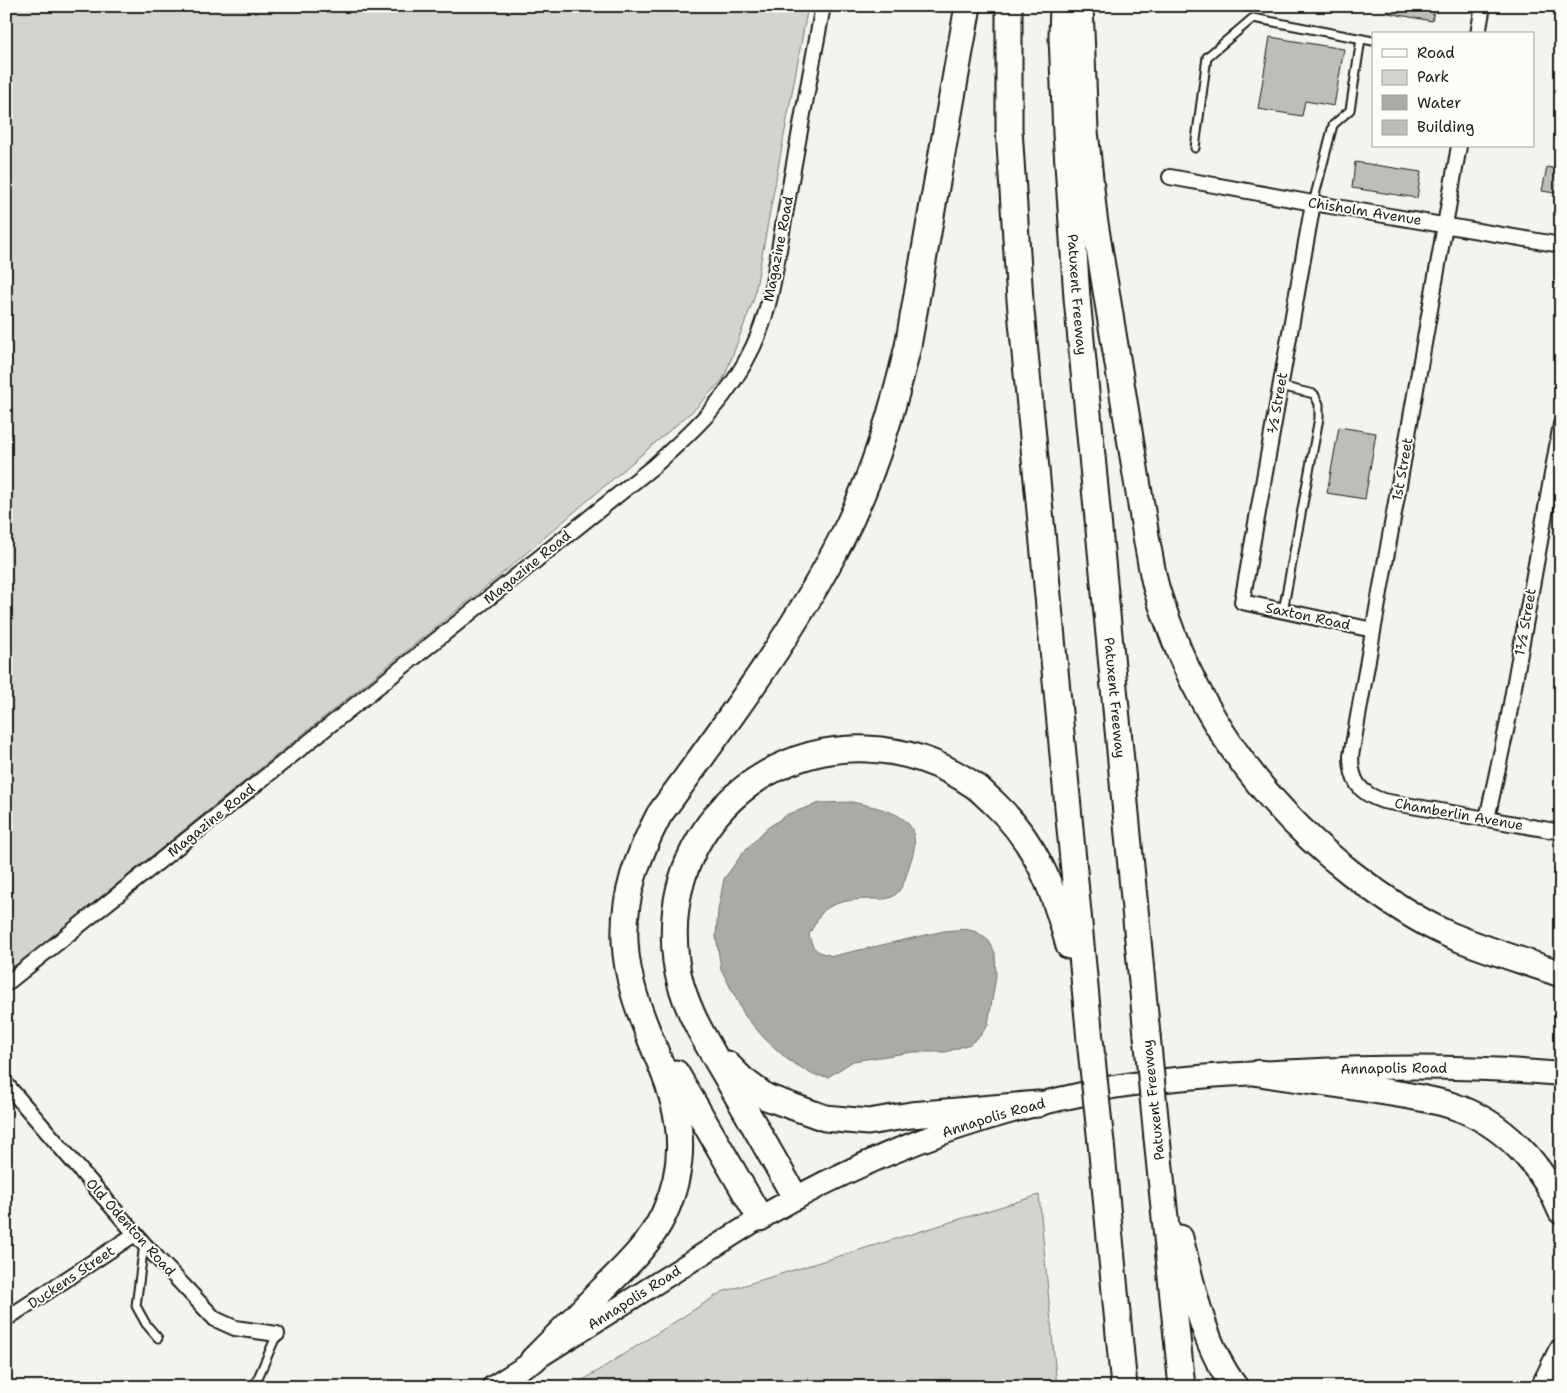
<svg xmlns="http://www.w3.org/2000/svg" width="1567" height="1393" font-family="'Shantell Sans',sans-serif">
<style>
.green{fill:#d4d3cf;stroke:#787876}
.water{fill:#abaaa6;stroke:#72716f}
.building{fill:#bebdba;stroke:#1c1c1c}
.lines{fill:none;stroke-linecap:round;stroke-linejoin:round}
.lane-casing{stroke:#1c1c1c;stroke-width:11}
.street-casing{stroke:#1c1c1c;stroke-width:18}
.secondary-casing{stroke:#1c1c1c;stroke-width:24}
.primary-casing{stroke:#1c1c1c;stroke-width:26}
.highway-casing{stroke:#1c1c1c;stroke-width:29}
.lane{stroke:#fdfcf7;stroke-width:7}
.street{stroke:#fdfcf7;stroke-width:14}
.secondary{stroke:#fdfcf7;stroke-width:20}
.primary{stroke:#fdfcf7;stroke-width:22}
.highway{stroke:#fdfcf7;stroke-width:25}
.highway-bridge-casing{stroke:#1c1c1c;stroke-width:29;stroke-linecap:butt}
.highway-bridge{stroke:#fdfcf7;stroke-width:25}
.labels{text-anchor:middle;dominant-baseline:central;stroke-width:4;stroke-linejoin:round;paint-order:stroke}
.street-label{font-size:14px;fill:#1c1c1c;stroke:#fdfcf7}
</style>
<rect width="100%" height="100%" fill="#f4f3ee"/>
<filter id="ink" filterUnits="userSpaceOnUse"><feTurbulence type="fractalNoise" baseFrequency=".02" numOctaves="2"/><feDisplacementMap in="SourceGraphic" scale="10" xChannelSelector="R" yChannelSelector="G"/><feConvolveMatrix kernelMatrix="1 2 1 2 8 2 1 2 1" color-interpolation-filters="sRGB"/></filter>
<g filter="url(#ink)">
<g class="green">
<path d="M6 6H808L754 298 724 378 696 408 497 578 92 904 57 938 6 971Z"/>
<path d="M1039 1195 1057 1387H572L722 1292Z"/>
</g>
<path class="water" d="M852 802C889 810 928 816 910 863 907 873 904 887 896 894 890 900 882 899 874 899 859 899 839 900 826 909 819 914 814 927 809 934 812 951 818 952 833 956L944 931 965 929 977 932 989 941 995 953 996 977 988 1024 981 1035 970 1044 946 1052H913L853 1061 828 1077 813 1075 787 1059 764 1038 745 1016 721 969 716 936 718 910 724 879 742 854 766 829 788 814 820 803Z"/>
<g class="building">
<path d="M1388 6H1435L1432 21 1388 13Z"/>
<path d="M1270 37 1344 49 1334 106 1305 101 1302 116 1258 109Z"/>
<path d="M1355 162 1421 172 1417 198 1352 188Z"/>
<path d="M1547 167 1561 170V194L1542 191Z"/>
<path d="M1339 427 1376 433 1365 499 1327 493Z"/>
</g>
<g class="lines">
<g class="lane-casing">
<g id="lane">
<path d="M1195 148 1207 57 1253 18 1373 41"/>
<path d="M1313 203 1333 125 1350 110 1361 39"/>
<path d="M1280 386 1314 394 1319 404V418L1283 611"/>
<path d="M144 1244 136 1306 146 1324 158 1338"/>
<path d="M254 1387 277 1334"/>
</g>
</g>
<g class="street-casing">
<g id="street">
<path d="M1478 34 1483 6"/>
<path d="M1459 146 1351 756C1351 781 1359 793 1383 801L1561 832"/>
<path d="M1170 177 1313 203 1561 245"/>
<path d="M1313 203 1242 602 1373 630"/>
<path d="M1487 819 1507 726 1561 424"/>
<path d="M6 984 654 466C695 429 729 398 753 347 772 308 777 257 785 215 797 145 810 76 823 6"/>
<path d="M6 1084 144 1244 215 1319 235 1328 277 1334"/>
<path d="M6 1319 135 1234"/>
</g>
</g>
<g class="secondary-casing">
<g id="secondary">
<path id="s1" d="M492 1387 760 1218"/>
</g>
</g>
<g class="primary-casing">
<g id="primary">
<path id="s2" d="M760 1218C855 1162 957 1122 1064 1098 1080 1095 1097 1090 1113 1087 1174 1077 1237 1074 1299 1071 1386 1066 1474 1066 1561 1074"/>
</g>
</g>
<g class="highway-casing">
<g id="highway">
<path d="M1009 6V129L1020 300 1090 1040"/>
<path id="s3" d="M1063 6 1062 36 1066 134 1077 298 1147 1035"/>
<path d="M1080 6 1085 131 1094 217 1147 542C1150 557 1152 572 1156 587 1162 608 1171 630 1179 651 1217 739 1275 814 1351 873 1381 896 1415 920 1450 935 1486 950 1524 961 1561 974"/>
<path d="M727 1064 743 1080 766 1097 825 1118 868 1122 911 1115 1038 1104"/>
<path d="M676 1073 760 1218"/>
<path d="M1259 1073C1295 1078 1331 1084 1367 1089 1396 1094 1425 1097 1453 1106 1502 1122 1542 1164 1561 1211"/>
<path d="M1157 1138 1182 1387"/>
<path d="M1101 1143 1124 1387"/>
<path d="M795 1197C773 1159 752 1121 730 1083 709 1046 681 1005 676 961 655 791 837 690 975 786 981 790 986 796 992 801 1037 843 1053 888 1069 946"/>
<path d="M1180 1238C1192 1286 1204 1347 1235 1387"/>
<path d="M533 1360C556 1337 579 1314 602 1290 625 1267 650 1244 664 1214 714 1105 629 1043 625 941 623 895 638 855 659 815 725 725 793 635 843 536 873 476 893 411 908 346L968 6"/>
<path d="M1544 1387 1561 1352"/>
</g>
</g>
<use href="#lane" class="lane"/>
<use href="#street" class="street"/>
<use href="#secondary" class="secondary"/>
<use href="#primary" class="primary"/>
<use href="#highway" class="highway"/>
<g class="highway-bridge-casing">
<g id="highway-bridge">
<path d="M1147 1035 1157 1138"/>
<path d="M1090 1040 1101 1143"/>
</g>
</g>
<use href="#highway-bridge" class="highway-bridge"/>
</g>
</g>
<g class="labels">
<g class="street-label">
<text transform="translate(1365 211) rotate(9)">Chisholm Avenue</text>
<text transform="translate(778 249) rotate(-79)">Magazine Road</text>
<text stroke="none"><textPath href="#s3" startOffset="289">Patuxent Freeway</textPath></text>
<text transform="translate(1277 403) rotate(-80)">½ Street</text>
<text transform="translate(1402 469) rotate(-80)">1st Street</text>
<text transform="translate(527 567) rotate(-39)">Magazine Road</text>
<text transform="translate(1308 616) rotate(12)">Saxton Road</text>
<text transform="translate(1525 622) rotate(-80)">1½ Street</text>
<text stroke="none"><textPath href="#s3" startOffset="694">Patuxent Freeway</textPath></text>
<text transform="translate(1459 814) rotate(10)">Chamberlin Avenue</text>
<text transform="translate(211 820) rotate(-39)">Magazine Road</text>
<text stroke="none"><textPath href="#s2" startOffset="660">Annapolis Road</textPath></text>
<text transform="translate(1153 1100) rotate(-96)">Patuxent Freeway</text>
<text stroke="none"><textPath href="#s2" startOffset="255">Annapolis Road</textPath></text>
<text transform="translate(131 1227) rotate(48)">Old Odenton Road</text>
<text transform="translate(71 1277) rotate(-34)">Duckens Street</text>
<text stroke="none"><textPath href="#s1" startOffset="168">Annapolis Road</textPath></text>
</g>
</g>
<rect width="1567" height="1393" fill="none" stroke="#fdfcf7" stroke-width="25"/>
<rect x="12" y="12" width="1542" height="1368" fill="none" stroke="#1c1c1c" stroke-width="2" filter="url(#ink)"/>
<rect x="1372" y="32" width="162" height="115" fill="#fdfcf7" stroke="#a3a29f"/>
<rect x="1382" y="49" width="25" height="8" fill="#fdfcf7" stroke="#a3a29f"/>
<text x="1417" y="58" font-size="15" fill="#1c1c1c">Road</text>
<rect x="1382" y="70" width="25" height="15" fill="#d4d3cf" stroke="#a3a29f"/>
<text x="1417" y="82" font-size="15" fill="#1c1c1c">Park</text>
<rect x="1382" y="95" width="25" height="15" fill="#abaaa6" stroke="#a3a29f"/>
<text x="1417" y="108" font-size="15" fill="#1c1c1c">Water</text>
<rect x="1382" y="120" width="25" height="15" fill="#bebdba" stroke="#a3a29f"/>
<text x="1417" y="132" font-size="15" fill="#1c1c1c">Building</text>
</svg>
